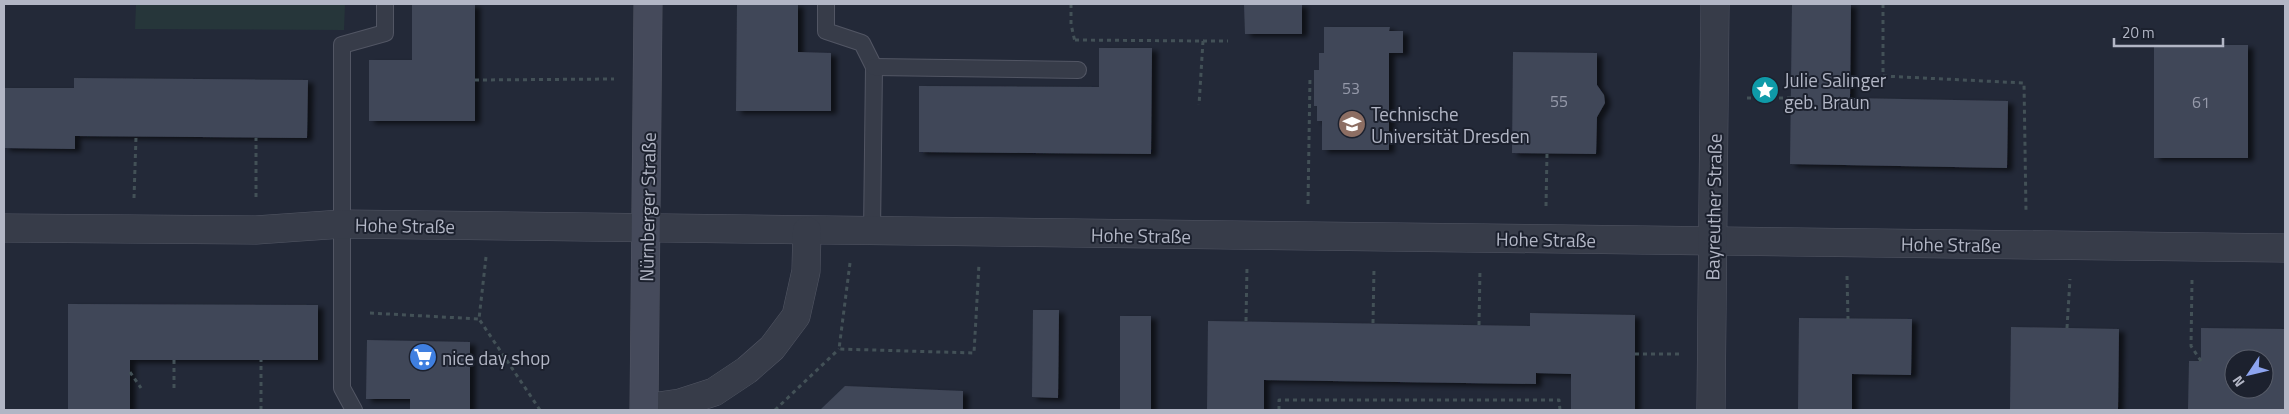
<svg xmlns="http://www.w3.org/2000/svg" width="2289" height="414" font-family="'Titillium Web',sans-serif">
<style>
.green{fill:#26363a}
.building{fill:#404758;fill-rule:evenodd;filter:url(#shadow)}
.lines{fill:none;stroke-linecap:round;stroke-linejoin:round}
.lane-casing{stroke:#525664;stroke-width:18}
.street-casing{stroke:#525664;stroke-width:29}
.secondary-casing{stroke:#525664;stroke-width:29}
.path{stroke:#435157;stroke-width:3;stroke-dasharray:4 4;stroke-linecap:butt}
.lane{stroke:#373c49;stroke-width:16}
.street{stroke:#373c49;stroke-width:28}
.secondary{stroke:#454a5b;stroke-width:28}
.labels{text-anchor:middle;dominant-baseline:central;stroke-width:4;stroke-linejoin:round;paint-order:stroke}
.number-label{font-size:16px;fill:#969aaa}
.poi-label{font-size:19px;fill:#b2b6c5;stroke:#1c212e;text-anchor:start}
.street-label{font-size:19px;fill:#b2b6c5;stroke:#1c212e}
</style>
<defs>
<filter id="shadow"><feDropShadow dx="5.5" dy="3" stdDeviation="2.5" flood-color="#0009"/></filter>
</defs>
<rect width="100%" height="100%" fill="#232938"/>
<path class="green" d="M136 4H345L344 30 135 29Z"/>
<g class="building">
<path d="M412 4H475V121H369V60H412Z"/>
<path d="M737 4H798V52L831 53V111H736Z"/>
<path d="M1244 4H1302V34H1245Z"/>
<path d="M1792 4H1851L1850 98 2008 101 2007 168 1790 164Z"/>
<path d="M1324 27H1390L1389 31H1403V53H1389V150H1322V121H1317V106H1314V70H1319V53H1324Z"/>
<rect x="2154" y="45" width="94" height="113"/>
<path d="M1099 48H1152L1151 154 919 152V86L1099 87Z"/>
<path d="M1513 52 1597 53V85L1604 95 1605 103 1597 117 1596 154 1512 153Z"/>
<path d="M74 78 308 80 307 138 75 136V149L4 148V88H74Z"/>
<path d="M68 304 318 305V360H130V410H68Z"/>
<path d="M1033 310H1059L1058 398 1032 397Z"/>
<path d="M1530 313 1635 315V410H1571V374L1536 373V384L1264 380V410H1207L1208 321 1530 326Z"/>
<rect x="1120" y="316" width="31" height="94"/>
<path d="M1799 318 1912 319 1911 375 1852 374V410H1798Z"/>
<path d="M2011 327 2119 329 2118 410H2010Z"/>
<path d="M2201 328 2285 329V410H2188L2189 361H2201ZM2234 359H2264V389H2234Z"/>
<path d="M367 340 470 342V410H410V399H366Z"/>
<path d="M845 386 963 391V410H820Z"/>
</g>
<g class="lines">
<g class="lane-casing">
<g id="lane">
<path d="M826 4V31L862 43 874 67 872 232"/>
<path d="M874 67 1078 70"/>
<path d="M354 410 342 388V45L385 33V4"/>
</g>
</g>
<g class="street-casing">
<g id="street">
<path d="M4 228 256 230 342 224 2285 248"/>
<path d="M645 408 680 403 714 392 747 370 772 348 796 316 806 271 807 231"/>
<path d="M1711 410 1715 4"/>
</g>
</g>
<g class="secondary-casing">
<path id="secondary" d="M644 410 648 4"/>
</g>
<g class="path">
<path d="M1071 4V24L1075 42"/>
<path d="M1883 4V76L2024 83 2026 212"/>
<path d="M1075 40 1203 41 1199 105"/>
<path d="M1203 41H1228"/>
<path d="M475 80 614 79"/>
<path d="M1747 98H1791"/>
<path d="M256 197V138"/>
<path d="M134 198 136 137"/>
<path d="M1308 204 1310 77"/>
<path d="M1546 206 1547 153"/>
<path d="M486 257 479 319 540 410"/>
<path d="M850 263 839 349 974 353 979 264"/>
<path d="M1847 276 1848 319"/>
<path d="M2192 280 2191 346 2201 361"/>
<path d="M370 313 479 319"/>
<path d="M1246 321 1247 267"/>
<path d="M1373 323 1374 268"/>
<path d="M1479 325 1480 269"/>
<path d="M2067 328 2070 279"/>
<path d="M1635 354H1679"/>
<path d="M130 372 141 388"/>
<path d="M174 388V360"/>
<path d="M261 410V360"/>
<path d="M775 410 839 349"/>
<path d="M1279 410V400H1559L1560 410"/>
</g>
<use href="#lane" class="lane"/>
<use href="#street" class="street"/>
<use href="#secondary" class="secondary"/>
</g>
<defs>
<g id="sight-disc" transform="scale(1.4375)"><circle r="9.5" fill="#0f9aa8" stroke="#1c212e"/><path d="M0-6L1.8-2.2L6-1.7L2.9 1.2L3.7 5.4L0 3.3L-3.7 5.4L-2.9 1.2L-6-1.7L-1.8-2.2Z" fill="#fff"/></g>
<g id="university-disc" transform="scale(1.4375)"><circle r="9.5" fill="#8d6e63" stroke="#1c212e"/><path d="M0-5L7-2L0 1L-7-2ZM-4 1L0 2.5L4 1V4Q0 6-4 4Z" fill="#fff"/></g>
<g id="supermarket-disc" transform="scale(1.4375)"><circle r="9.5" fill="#3f7fe0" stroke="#1c212e"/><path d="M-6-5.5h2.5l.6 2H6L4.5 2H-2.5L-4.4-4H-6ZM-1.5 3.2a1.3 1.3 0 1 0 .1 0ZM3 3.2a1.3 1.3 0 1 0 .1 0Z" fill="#fff"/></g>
</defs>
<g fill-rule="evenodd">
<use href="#sight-disc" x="1765" y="90"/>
<use href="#university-disc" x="1352" y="124"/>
<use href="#supermarket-disc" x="423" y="357"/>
</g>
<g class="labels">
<g class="number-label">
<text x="1351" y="88">53</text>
<text x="1559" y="101">55</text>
<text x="2201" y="102">61</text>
</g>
<g class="poi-label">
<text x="1784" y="79">Julie Salinger<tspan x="1784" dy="22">geb. Braun</tspan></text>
<text x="1371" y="113">Technische<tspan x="1371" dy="22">Universität Dresden</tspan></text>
<text x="442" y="357">nice day shop</text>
</g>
<g class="street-label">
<text transform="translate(647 207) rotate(-89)">Nürnberger Straße</text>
<text transform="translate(1713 207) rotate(-89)">Bayreuther Straße</text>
<text transform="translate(405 225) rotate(1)">Hohe Straße</text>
<text transform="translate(1141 235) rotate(1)">Hohe Straße</text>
<text transform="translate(1546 239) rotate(1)">Hohe Straße</text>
<text transform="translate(1951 244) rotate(1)">Hohe Straße</text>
</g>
</g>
<rect width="2289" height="414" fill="none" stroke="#b2b6c5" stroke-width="10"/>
<g transform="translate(2249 374) rotate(235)"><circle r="24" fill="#1c212e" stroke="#585d6a"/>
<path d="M0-4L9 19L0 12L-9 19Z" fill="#8da4ef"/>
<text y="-8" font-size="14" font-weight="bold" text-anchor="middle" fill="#b2b6c5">N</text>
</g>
<path d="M2114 38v8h109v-8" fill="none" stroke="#b2b6c5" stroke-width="2.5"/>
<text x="2122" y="38" font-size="15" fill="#b2b6c5" stroke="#1c212e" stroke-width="4" paint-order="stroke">20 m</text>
</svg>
